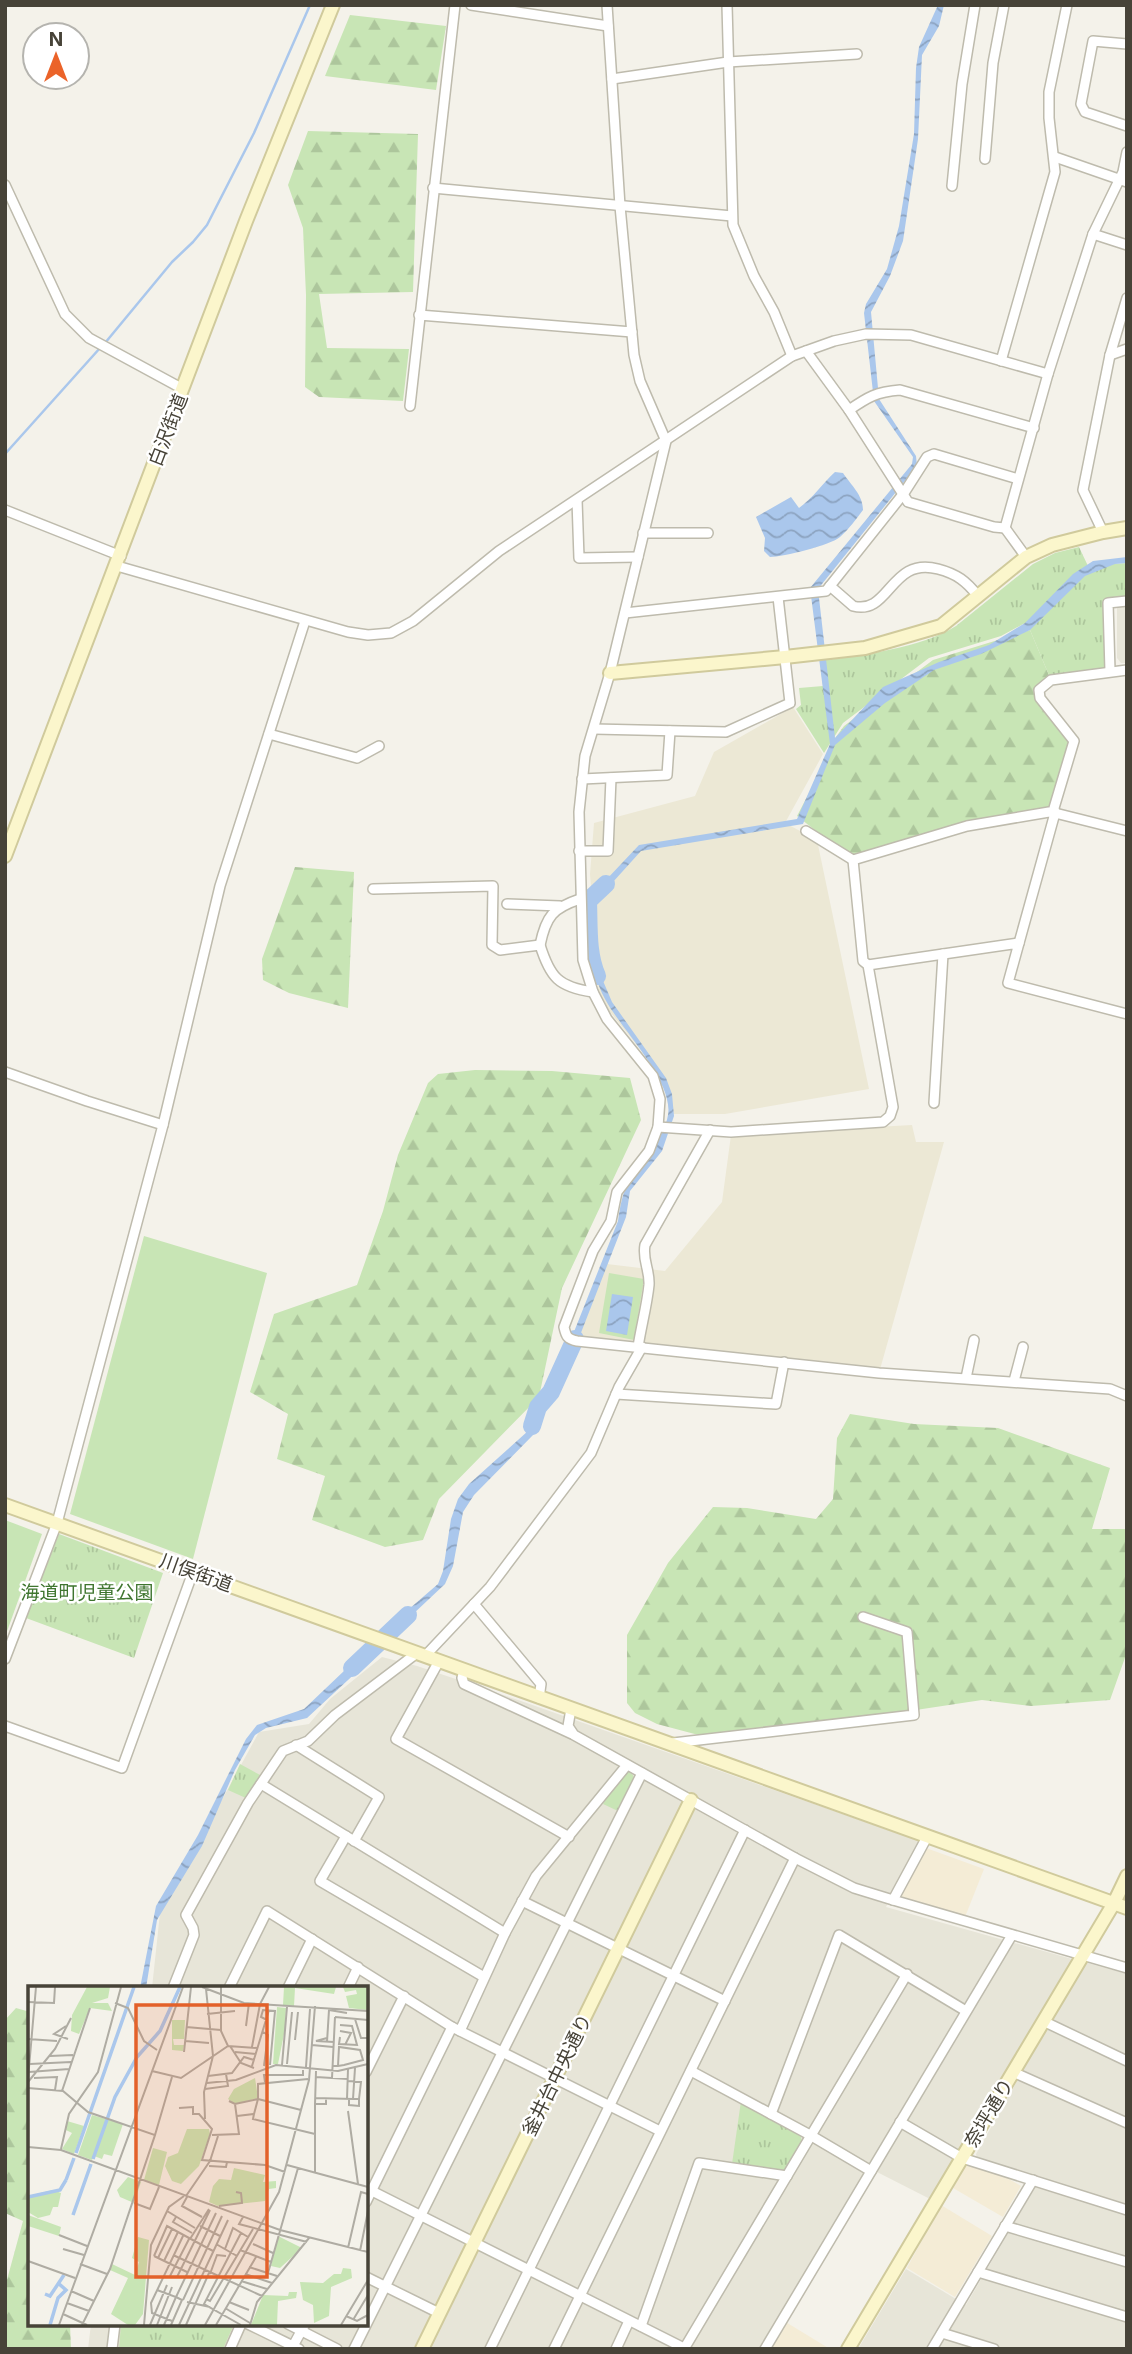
<svg xmlns="http://www.w3.org/2000/svg" width="1132" height="2354" font-family="Inter,'Noto Sans JP',sans-serif">
<style>
.residential{fill:#e7e5d8}
.commercial{fill:#f4ecd6}
.education{fill:#ece8d5}
.grass{fill:#c8e5b5}
.forest{fill:url(#forest-firs)}
.park{fill:url(#park-tufts)}
.water{fill:url(#water-waves)}
.lines{fill:none;stroke-linecap:round;stroke-linejoin:round}
.stream{stroke:#aac7ec;stroke-width:2.5}
.river{stroke:#aac7ec;stroke-width:18}
.street-casing{stroke:#bebbad;stroke-width:12}
.secondary-casing{stroke:#d0ca9c;stroke-width:16}
.street{stroke:#fff;stroke-width:9}
.secondary{stroke:#fbf6cc;stroke-width:12}
.labels{text-anchor:middle;dominant-baseline:central;stroke-width:5;stroke-linejoin:round;paint-order:stroke}
.street-label{font-size:19px;fill:#474338;stroke:#fff}
.park-label{font-size:19px;fill:#3f752f;stroke:#fff}
.inset-river{fill:none;stroke:#aac7ec;stroke-width:3.5}
.inset-road{fill:none;stroke:#afaca3;stroke-width:2}
.view{fill:#e3612a;fill-opacity:0.15;stroke:#e3612a;stroke-width:3.5}
.inset-edge{fill:none;stroke:#474338;stroke-width:3.5}
</style>
<defs>
<pattern id="forest-firs" width="22" height="20" patternUnits="userSpaceOnUse" patternTransform="scale(1.75)"><rect width="22" height="20" fill="#c8e5b5"/><path d="M5 1l3.5 6h-7zM16 11l3.5 6h-7z" fill="#adc69c"/></pattern>
<pattern id="park-tufts" width="24" height="20" patternUnits="userSpaceOnUse" patternTransform="scale(1.75)"><rect width="24" height="20" fill="#c8e5b5"/><path d="M3 7l-1-3M5 7V3M7 7l1-3M15 17l-1-3M17 17v-4M19 17l1-3" fill="none" stroke="#adc69c"/></pattern>
<pattern id="water-waves" width="16" height="10" patternUnits="userSpaceOnUse" patternTransform="scale(1.75)"><rect width="16" height="10" fill="#aac7ec"/><path d="M0 5q4-4 8 0t8 0" fill="none" stroke="#8ca3c0"/></pattern>
</defs>
<rect width="100%" height="100%" fill="#f4f2ea"/>
<g class="residential">
<path d="M1127 606V663H1121L1117 658V607Z"/>
<path d="M382 1657 417 1666 521 1701 919 1841 886 1907 1072 1959 930 2199 877 2172 771 2349H88L91 2324H366V1988H152L160 1913 259 1732 309 1724 330 1699Z"/>
<path d="M1084 1962 1127 1974V2349H858L906 2269 966 2305 1041 2177 977 2159 976 2154Z"/>
</g>
<g class="commercial">
<path d="M926 1848 984 1869 965 1917 900 1897Z"/>
<path d="M966 2165 1002 2175 1021 2186 1003 2217 953 2188Z"/>
<path d="M941 2205 992 2236 955 2297 907 2268Z"/>
<path d="M784 2321 830 2349H768Z"/>
</g>
<g class="education">
<path d="M793 707 823 754 785 823 817 840 869 1089 725 1114H670L663 1078 599 998 590 874 594 823 695 796 714 752Z"/>
<path d="M912 1125 916 1142H944L879 1373 577 1341 607 1264 665 1271 722 1202 731 1135Z"/>
</g>
<g class="grass">
<path d="M144 1236 267 1273 193 1559 70 1514Z"/>
<path d="M609 1273 644 1279 634 1340 599 1333Z"/>
<path d="M5 1520 42 1534 5 1637Z"/>
</g>
<g class="forest">
<path d="M350 15 446 26 436 90 325 76Z"/>
<path d="M308 131 418 134 413 292 319 294 327 348 409 349 403 401 319 397 305 387 306 295 303 228 288 185Z"/>
<path d="M1030 630 1051 680 1039 690 1074 741 1054 808 967 826 853 860 797 816 818 776 833 741 844 726 933 660Z"/>
<path d="M295 867 354 872 348 1008 289 993 263 980 262 959Z"/>
<path d="M475 1070 552 1071 630 1078 641 1120 562 1288 539 1397 439 1499 423 1540 385 1547 312 1520 325 1476 277 1459 288 1414 250 1392 274 1314 357 1285 383 1211 398 1155 428 1083 438 1074Z"/>
<path d="M850 1414 914 1424 998 1428 1110 1468 1092 1529H1127V1652L1110 1700 1031 1706 982 1700 830 1723 706 1737 657 1724 635 1713 627 1703V1635L668 1563 713 1507 747 1508 816 1519 833 1499 837 1438Z"/>
<path d="M16 2008 30 2012V2324H70L71 2349H5V2287L23 2221 5 2213V2020Z"/>
</g>
<g class="park">
<path d="M1079 547 1088 566 1127 563V601L1108 603 1110 671 1051 680 1030 630 1025 623 1001 636 929 658 843 723 824 753 796 709 801 705 799 688 823 686 820 661C862 655 921 648 956 626L1033 564 1055 553Z"/>
<path d="M59 1534 163 1573 134 1658 26 1618Z"/>
<path d="M240 1764 262 1776 248 1799 228 1790Z"/>
<path d="M629 1772 633 1775 634 1780 618 1811 603 1804 623 1774Z"/>
<path d="M741 2101 800 2134 802 2142 783 2173 732 2164Z"/>
<path d="M121 2324H234L223 2349H119Z"/>
</g>
<g class="water">
<path d="M938 5H944L939 26 922 55 918 139 903 241 890 276 871 312 879 399 916 456 917 466 818 589 835 738 883 687 939 662 989 645 1025 623 1073 574 1093 561 1127 557V563L1115 564 1085 576 1030 630 981 654 934 670 885 703 835 745 803 824 641 851 594 903 595 962 612 1002 666 1078 672 1094 674 1116 662 1151 630 1191 626 1217 570 1361 564 1357 618 1221C620 1207 622 1193 630 1180 642 1160 664 1139 668 1115 674 1081 620 1028 605 999 588 967 591 933 589 898L639 845 797 819 830 744 810 588 912 464 913 457 874 401 864 313 866 304 887 269 899 226 914 134 916 68 919 47Z"/>
<path d="M835 472 843 473C851 485 863 495 863 510 856 519 849 529 840 537 831 545 783 557 770 557L764 551 765 538 756 517 791 497 799 508C813 498 822 484 835 472Z"/>
<path d="M612 1294 633 1297 627 1335 606 1331Z"/>
<path d="M538 1404 545 1407 534 1434 474 1495 463 1512 453 1566 445 1584 394 1632 387 1628 438 1584 443 1571 451 1519 458 1499 469 1484 528 1431Z"/>
<path d="M365 1651 375 1655 307 1718 266 1728 255 1735 235 1770 202 1846 157 1920 146 1988H140L156 1906 198 1835 246 1739 257 1725 304 1709Z"/>
</g>
<g class="lines">
<g class="stream">
<path d="M105 343 172 262 193 242 207 225 254 133 310 5"/>
<path d="M5 454 100 348"/>
</g>
<g class="river">
<path d="M597 976C587 954 589 926 588 901L606 884"/>
<path d="M532 1426 538 1407 551 1392 575 1339"/>
<path d="M352 1668 408 1615"/>
</g>
<g class="street-casing">
<g id="street">
<path d="M471 5 608 26"/>
<path d="M607 5 620 206 634 355 640 381 666 441 610 673 585 756 579 812 583 960 593 992 607 1019 653 1076 660 1099 658 1127 649 1151 617 1192 611 1221 593 1251 564 1327C566 1336 567 1339 577 1341L879 1373 1110 1389 1127 1396"/>
<path d="M727 5 733 225 754 276 774 312 792 356"/>
<path d="M1127 44 1093 41 1081 104 1085 112 1127 126"/>
<path d="M612 79 728 62 857 54"/>
<path d="M1055 157 1127 182"/>
<path d="M985 159 993 63 1004 5"/>
<path d="M5 185 65 314 89 338 183 389"/>
<path d="M952 186 962 84 975 5"/>
<path d="M433 188 732 216"/>
<path d="M1093 234 1127 245"/>
<path d="M419 315 632 332"/>
<path d="M806 351 849 410 908 502 994 527 1005 528"/>
<path d="M1110 355 1127 349"/>
<path d="M1001 361 1055 172 1049 118V92L1067 5"/>
<path d="M410 406 455 5"/>
<path d="M849 410C868 397 876 392 900 390L1034 428"/>
<path d="M577 500 579 558 638 557"/>
<path d="M5 510 121 556"/>
<path d="M1005 528 1048 374 1093 234 1123 172 1127 152"/>
<path d="M1005 528 1026 557"/>
<path d="M1103 532 1083 490 1110 355 1127 298"/>
<path d="M643 533H708"/>
<path d="M117 566 348 632 368 635 391 633 413 621 499 551 792 356 834 341 866 334 911 335 1048 374"/>
<path d="M830 586 853 606C890 616 890 556 938 569 957 574 966 581 978 596"/>
<path d="M625 613 826 591 904 493 927 457 934 454 1018 479"/>
<path d="M1110 671 1108 603 1127 601"/>
<path d="M594 729 726 732 790 703 778 597"/>
<path d="M269 734 357 758 379 746"/>
<path d="M582 779 667 775 670 731"/>
<path d="M806 831 853 860 967 826 1049 812 1055 813 1054 808 1074 741 1040 698 1039 690 1051 680 1127 670"/>
<path d="M579 851H608L611 778"/>
<path d="M373 889 493 886 492 945 500 950 540 945C550 977 558 987 593 992"/>
<path d="M507 904 560 906"/>
<path d="M1019 943 1055 813 1127 831"/>
<path d="M540 945C546 916 553 908 580 899"/>
<path d="M868 965 1019 943 1008 983 1127 1014"/>
<path d="M5 1072 87 1101 163 1125 57 1523 5 1659"/>
<path d="M934 1103 943 954"/>
<path d="M163 1125 220 886 305 621"/>
<path d="M658 1127 731 1132 883 1122 890 1116 893 1107 868 965 863 961 853 860"/>
<path d="M638 1347C641 1327 647 1305 649 1285 650 1270 642 1260 645 1245L710 1130"/>
<path d="M966 1378 974 1340"/>
<path d="M1014 1381 1023 1347"/>
<path d="M616 1394 776 1404 784 1362"/>
<path d="M474 1604 541 1684 539 1698"/>
<path d="M425 1656 490 1587 591 1453 619 1387 642 1347"/>
<path d="M439 1661 396 1739 569 1837"/>
<path d="M464 1670 462 1678 464 1684 572 1734"/>
<path d="M571 1709 568 1726 574 1735 795 1858 854 1888 893 1900"/>
<path d="M5 1726 122 1768 193 1572"/>
<path d="M673 1743 914 1715 907 1632 863 1617"/>
<path d="M296 1745 379 1797 354 1841"/>
<path d="M261 1784 505 1933"/>
<path d="M346 1836 320 1881 484 1977"/>
<path d="M927 1837 893 1900 1127 1968"/>
<path d="M522 1901 725 2001"/>
<path d="M173 1988 194 1935 193 1928 186 1915 248 1803 283 1751 308 1741 335 1715 417 1653"/>
<path d="M229 1988 267 1911 452 2027 660 2131"/>
<path d="M288 1988 312 1939"/>
<path d="M348 1988 358 1967"/>
<path d="M1043 2021 1127 2061"/>
<path d="M460 2031 505 1933 536 1876 627 1765"/>
<path d="M691 2071 810 2135 871 2171"/>
<path d="M366 2072 404 1996"/>
<path d="M1013 2072 1127 2123"/>
<path d="M771 2114 839 1935 966 2011"/>
<path d="M900 2122 962 2158 1127 2210"/>
<path d="M366 2188 686 2349"/>
<path d="M366 2202 452 2027"/>
<path d="M1005 2226 1127 2262"/>
<path d="M978 2272 1127 2317"/>
<path d="M366 2277 439 2313"/>
<path d="M248 2324 299 2349"/>
<path d="M288 2324 337 2349"/>
<path d="M641 2326 699 2163 787 2176"/>
<path d="M942 2333 994 2349"/>
<path d="M293 2346 305 2324"/>
<path d="M112 2349 115 2324"/>
<path d="M230 2349 241 2324"/>
<path d="M354 2349 642 1773"/>
<path d="M490 2349 745 1830"/>
<path d="M554 2349 795 1858"/>
<path d="M616 2349 629 2321"/>
<path d="M684 2349 907 1974"/>
<path d="M765 2349 1012 1935"/>
<path d="M932 2349 1033 2180"/>
</g>
</g>
<g class="secondary-casing">
<g id="secondary">
<path d="M610 673 785 657 865 648 941 626 1026 557 1052 545 1103 532 1127 528"/>
<path d="M5 856 246 221 333 5"/>
<path d="M5 1505 1127 1908"/>
<path d="M422 2349 691 1800"/>
<path d="M848 2349 1114 1903 1127 1876"/>
</g>
</g>
<use href="#street" class="street"/>
<use href="#secondary" class="secondary"/>
</g>
<g class="labels">
<g class="street-label">
<text transform="translate(168 430) rotate(-69)">白沢街道</text>
<text transform="translate(196 1573) rotate(20)">川俣街道</text>
<text transform="translate(557 2075) rotate(-64)">釜井台中央通り</text>
<text transform="translate(989 2113) rotate(-59)">奈坪通り</text>
</g>
<g class="park-label">
<text x="87" y="1592">海道町児童公園</text>
</g>
</g>
<g transform="translate(28 1986)">
<rect width="340" height="340" fill="#f4f2ea"/>
<path d="M64 129 95 138 84 170 76 168 74 173 66 170 64 174 50 169ZM39 135 56 140 46 168 34 163 44 147 38 144ZM125 162 139 166 131 199 116 194ZM100 191 113 196 106 217 92 211 89 204ZM0 229 33 241 31 250 0 240ZM250 250 274 262 252 282 243 280Z" fill="#c8e5b5"/>
<path d="M59 1H82L80 12 64 17H80L84 25 62 22 51 48 43 45 44 29ZM256 1H308L306 8 267 2 266 20 255 19ZM315 1H339V24L321 22 318 10 329 8 328 4 317 6ZM144 34H157L156 53H145L146 59H156L155 65 144 64ZM227 92 230 112 207 118 200 113 206 103ZM159 143H181L182 148 171 180 153 198 144 195 137 180 140 171 150 167ZM206 182 237 189 235 196 248 195V202L241 203 237 215 190 220 181 216 185 200 191 193 203 194ZM25 204 33 207 30 221H25L22 229 10 232 0 226V210ZM110 251 121 254 115 328 107 339H100L83 328 100 292 82 284 84 278 107 289 111 276 104 272ZM315 282 323 283 324 292 303 301 301 330 286 337 285 319 275 314 272 296 295 297 306 288H313ZM261 306H269L268 312 250 315 249 339H223L235 309 260 310Z" fill="#c8e5b5"/>
<path d="M249 21 258 22 257 43 250 78H245Z" fill="#c8e5b5"/>
<path class="inset-river" d="M48 167 106 1M65 173 87 111 109 71 132 45 152 1M38 194 46 172M0 211 32 204 38 194M45 229 63 178M17 308 22 310 36 289M22 339 30 312 38 304 30 297"/>
<path class="inset-road" d="M174 1 216 17 340 25M193 1V45L200 60M0 16 26 17 27 1M87 17 100 22 116 55 129 64M179 28 207 25M307 31 340 34M327 33 333 52H340M239 34 233 31 235 24 247 25 242 79M38 40 26 48 40 53M218 40 221 17M158 41 193 44M312 45 323 47 317 59M235 46 240 49 236 80M312 51 311 58 329 59 324 40 312 39M299 52 288 55 306 56M0 53 29 55M267 54 270 26M157 55 181 57M299 56 301 24 319 27M284 59 305 61M202 60 213 77 226 82M224 61 232 18 241 1M156 66 163 1M207 66 228 68M22 70 45 69M2 78 43 76M259 78 264 26M254 79 259 21M224 80 241 24M304 80H310L316 79 335 74 332 64 311 61 310 80M278 81 282 23M124 85 153 92 200 60 229 62M288 85 287 118H298V112M1 86 41 83M180 90 204 87 216 71 226 74M288 91 320 93M6 92 29 91 27 104M304 92 307 31M0 93 8 1M320 95 333 96 331 113H325M0 96 27 63 43 32M237 96 236 89H275V84M179 97 208 94 248 79 310 85 340 78M0 102 35 105 60 126 127 149 82 283 54 339M177 103 200 100 198 88M34 105 62 22M287 112 325 113 327 82M319 113 320 83M321 114V119L331 120V113M201 115 207 118 230 113V98L280 93M287 118V186M151 122 165 121V128H171L184 143 174 174 237 179 257 186M320 125 330 198M226 128 230 113 273 124M209 130 226 128 225 133 287 148M177 133 176 106 185 70 178 3M127 149 144 91M184 149 211 148 207 118M0 161 33 164 252 244 340 266M33 163 41 128 70 86 93 1M182 175 190 150M259 179 340 201M181 180 198 181 199 176M158 210 182 175M159 211 154 220 174 231M106 217 122 223 131 201M191 220 214 217 213 207 208 206M139 225 167 242M148 231 145 236 164 247M215 231 211 238 279 256M172 240 192 250M31 249 59 260M162 253 181 223M188 258 209 270M225 258 245 267M320 262 333 206 340 208M35 263 56 269M197 263 205 242 220 251M212 264 243 276M332 265 340 225M145 269 234 310M126 270 139 240 185 265M126 270 159 286M130 272 144 243M0 275 47 292M136 275 150 246M52 278 79 288M221 281 249 290M240 287 270 182M182 288 189 269 198 270M217 288 244 297M142 290 161 253M149 291 182 224M213 295 239 303M129 304 148 311 136 339M43 305 66 315M178 313 182 315 225 243M155 314 194 230M159 316 182 321M201 316 221 324M39 317 61 325M197 322 222 337M35 328 59 339M318 330 329 335 340 329M325 334 340 309M144 335 124 327 123 317 155 250M31 339 155 1M116 339 123 259 141 221 156 210M122 339 139 299M129 339 144 301M143 339 154 314 148 311 188 227M151 339 200 234M158 339 181 287M177 339 251 206 281 94 287 20M188 339 228 271M213 339 176 318 213 247M222 339 229 316 281 252M313 339 340 294"/>
<path class="view" d="M108 19H239V291H108Z"/>
<rect width="340" height="340" class="inset-edge"/>
</g>
<rect width="1132" height="2354" fill="none" stroke="#474338" stroke-width="14"/>
<g transform="translate(56 56)"><circle r="33" fill="#ffffff" stroke="#b5b4af" stroke-width="2"/>
<path d="M0-5L12 26L0 18L-12 26Z" fill="#eb6329"/>
<text y="-10" font-size="19" font-weight="bold" text-anchor="middle" fill="#474338">N</text>
</g>
</svg>
